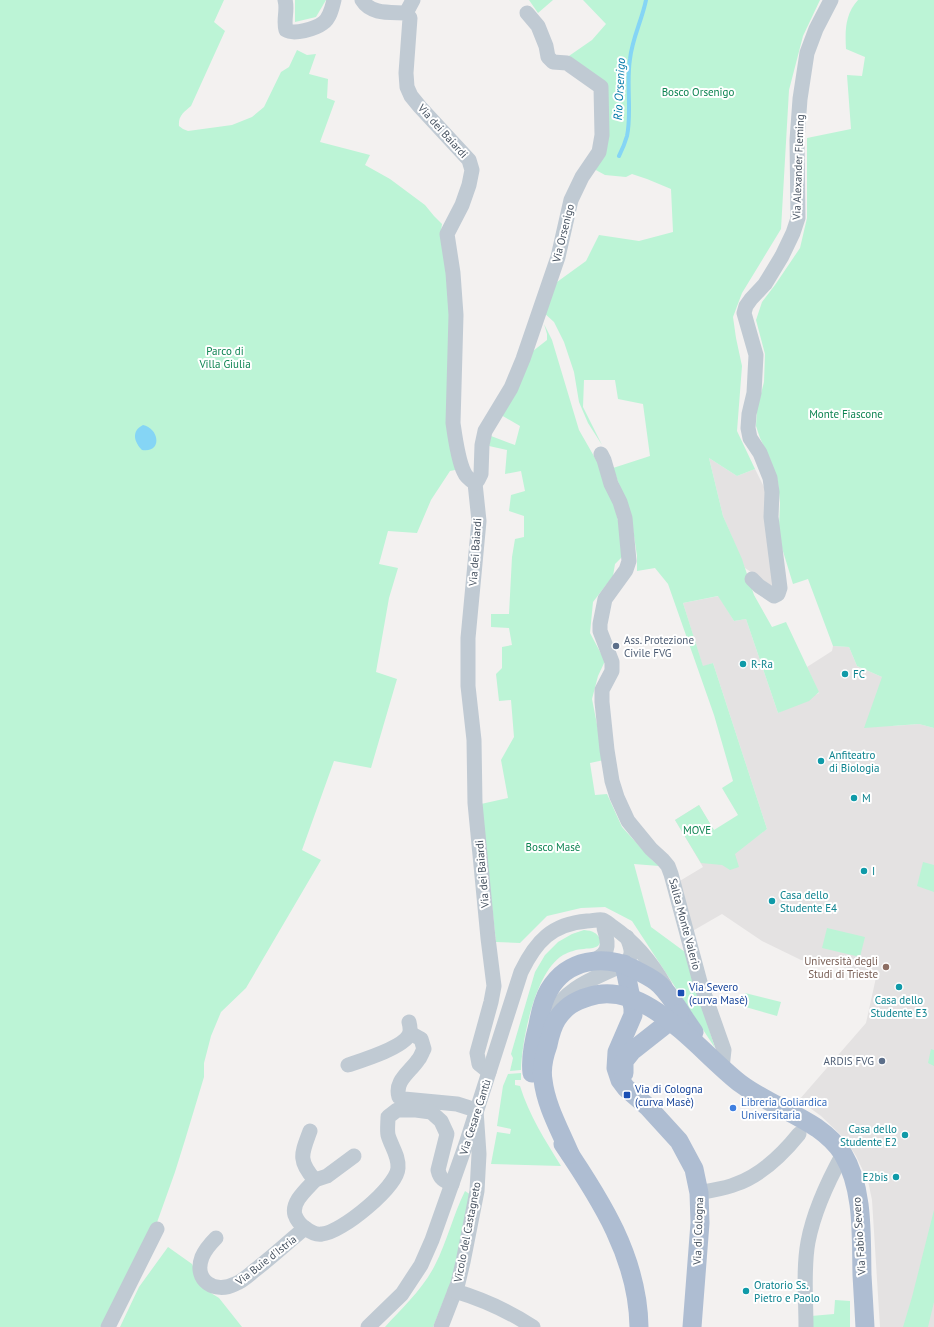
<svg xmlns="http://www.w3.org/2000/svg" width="934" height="1327" font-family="'PT Sans',sans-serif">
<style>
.education{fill:#e4e2e2}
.green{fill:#bcf4d6}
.water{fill:#85d5f5}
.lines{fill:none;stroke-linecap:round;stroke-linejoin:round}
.stream{stroke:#85d5f5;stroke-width:4}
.minor{stroke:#c0cad3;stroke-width:15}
.major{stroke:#aebdd2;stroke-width:19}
.service-dot{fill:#5c6f8a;stroke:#fff;stroke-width:1.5}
.culture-dot{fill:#0f9aa8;stroke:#fff;stroke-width:1.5}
.education-dot{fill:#8d6e63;stroke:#fff;stroke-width:1.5}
.transit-dot{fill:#1a4fb4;stroke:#fff;stroke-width:1.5}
.shop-dot{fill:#3f7fe0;stroke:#fff;stroke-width:1.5}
.labels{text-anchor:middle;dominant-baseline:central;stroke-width:4;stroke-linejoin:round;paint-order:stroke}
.park-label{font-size:11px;fill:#0e8452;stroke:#fff}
.street-label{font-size:11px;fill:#465260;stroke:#fff}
.service-label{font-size:11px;fill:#4e5e75;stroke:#fff;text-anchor:start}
.culture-label{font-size:11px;fill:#0d838f;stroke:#fff;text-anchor:start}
.education-label{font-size:11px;fill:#785e54;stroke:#fff;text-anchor:end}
.transit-label{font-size:11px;fill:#164399;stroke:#fff;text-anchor:start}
.shop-label{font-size:11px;fill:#366cbe;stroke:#fff;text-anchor:start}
.water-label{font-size:12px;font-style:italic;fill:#0279a8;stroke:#fff}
</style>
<rect width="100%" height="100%" fill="#f3f1f0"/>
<g class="education">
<path d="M709 458 737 476 755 469 765 489 775 588 745 568 723 516Z"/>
<path d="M719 596 734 621 746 619 778 713 819 693 807 667 832 651 833 646 849 647 857 666 882 677 893 726 919 724 934 728V1327H880L872 1200 868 1181 856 1156 845 1139 821 1116 799 1100 866 1023 877 973 801 960 762 941 722 914 689 933 678 882 703 867 675 820 699 805 729 856 767 829 713 663 703 667 683 603Z"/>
</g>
<g class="green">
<path d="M0 0H224L214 22 225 31 191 106C184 112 178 116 179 126L183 129 188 131 232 125 252 117 264 107 281 72 289 67 297 50 307 55 316 54 309 74 328 79 327 98 335 101 320 142 370 155 365 165 390 179 425 205 434 216 442 224 441 231 450 298 460 469 450 471 431 500 417 533 388 531 379 564 398 568 389 598 376 672 397 679 371 768 334 761 302 850 321 860 246 988 221 1012 211 1036 204 1063V1077L185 1140 175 1172 155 1228 104 1326 99 1327H0Z"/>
<path d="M295 0H326L316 17 295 22Z"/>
<path d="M529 0H553L538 13Z"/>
<path d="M583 0H820L803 36 789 90 781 229 742 293 733 317 736 338 742 366 737 431 755 469 737 476 709 458 723 516 742 559 754 595 772 627 786 622 819 692 809 701 778 713 746 619 734 621 718 596 683 603 703 666 713 663 767 829 735 854 739 867 730 870 722 865 701 863 675 820 699 805 714 830 738 815 722 788 733 781 714 715 668 584 655 568 637 571V556L631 516 613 468 650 456 643 404 618 399 615 380H584L583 407 602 445 588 423 579 402 574 372 564 342 554 322 543 312 557 282 586 261 599 235 639 241 673 232 671 189 647 179 632 174 626 177 605 175 594 169 605 83 566 58 592 40 606 24Z"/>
<path d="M858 0H934V728L919 724 864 728 882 677 857 666 849 647 833 646 808 579 793 584 782 548 779 527 780 503 778 482 770 459 760 438 756 426 757 409 764 382 765 354 756 320 762 302 775 285 800 248 807 218V138L851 129 847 75 862 76 865 57 846 49C845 31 845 14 858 0Z"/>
<path d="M544 324 552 340 579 430 599 465 612 496 622 537 621 558 615 564 613 576 593 602 590 633 605 661 598 676 592 699 604 760 590 763 595 795 607 794 622 827 652 860 659 866 634 864 651 927 685 952 715 1048 632 921 605 907 581 908 547 916 520 943 496 942 481 804 508 798 501 760 514 737 511 700 499 701 496 674 502 668V647L512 645 509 628 491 627V614H509L512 557 515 539 524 537V516L509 511 511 495 525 491 521 471 505 474 507 450 489 446 491 436 515 445 520 426 501 415 533 351 547 340V334Z"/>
<path d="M923 862 934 865V892L917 886Z"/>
<path d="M827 928 865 937 860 957 822 948Z"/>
<path d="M584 930C593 931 596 932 601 940 600 943 599 946 596 947 592 949 587 948 584 949 577 949 569 952 563 955 535 972 522 1039 521 1070L510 1071 513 1058 511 1054 535 972 545 955 558 942 572 934Z"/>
<path d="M745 993 781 1002 777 1016 742 1006Z"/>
<path d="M931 1049 934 1050V1066L928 1063Z"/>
<path d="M521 1073V1080H515V1085L520 1086C529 1115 545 1140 561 1166L491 1164 497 1132 510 1134 511 1129 497 1126 503 1086 508 1074Z"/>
<path d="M465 1191 471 1195 455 1272 433 1327H385C402 1308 423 1289 435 1265 447 1242 453 1215 465 1191Z"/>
<path d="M934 1210V1302L928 1327H903L912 1297Z"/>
<path d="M168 1247 192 1264 203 1288 219 1298 242 1327H120L139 1287Z"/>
<path d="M835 1300 850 1301V1327H811V1316L834 1314Z"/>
</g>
<path class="water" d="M143 425C159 428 163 453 142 450 134 442 131 431 143 425Z"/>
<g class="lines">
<path class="stream" d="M619 156C622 150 625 143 627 136 632 113 626 84 630 59 632 39 642 20 646 0"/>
<g class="minor">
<path d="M285 0C288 10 283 20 286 30 294 35 315 29 323 23 330 18 332 8 334 0"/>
<path d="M362 0C371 15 391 12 406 13L410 18 406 73 407 87 411 96 420 107 469 160 472 170 469 185 462 205 447 234 453 273 456 315 453 423C455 437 458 460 464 472 466 477 470 480 475 483L479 521 468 638V686L474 740 475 803 488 938 494 986 491 1002 477 1053 479 1064 489 1072"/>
<path d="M406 13 413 0"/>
<path d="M601 454 604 460 611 484 620 502 625 518 629 561 626 570 605 599 600 624V631L612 662V671L602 690V702L607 750 612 781 617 797 628 821 651 849 663 860 668 866 671 874 700 982 724 1050 722 1068"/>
<path d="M475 483 478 480 481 474 482 445 485 431 511 388 523 359 558 257 571 200 582 177 599 152 602 135 601 87 567 63 553 62 548 57 546 46 538 26 527 13"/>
<path d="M752 579 759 586 774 596 778 594 780 588 771 517 772 492 770 478 760 453 750 438 748 428 749 414 754 393 756 355 744 313 746 306 751 299 765 284 782 256 793 233 798 218 797 140 800 99 807 53 816 29 831 0"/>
<path d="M590 962C609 954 610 947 604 928"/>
<path d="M552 1015C566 986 597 978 624 964 635 955 631 948 627 937"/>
<path d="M410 1033 421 1039 424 1049C422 1052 421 1057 418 1060 410 1072 394 1081 399 1097L404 1099 457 1104 476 1110 479 1154 477 1191 463 1262 458 1283 441 1327"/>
<path d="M348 1065C363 1060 402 1048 409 1035 411 1031 410 1026 409 1022"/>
<path d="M315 1180 327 1176 354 1156"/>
<path d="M699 1193C711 1190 725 1189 736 1184 762 1175 782 1155 799 1134"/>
<path d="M305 1228C309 1231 316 1235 322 1234 341 1233 397 1187 398 1168 399 1156 391 1146 388 1135 387 1130 388 1123 388 1117L397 1110H416L431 1112 441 1121 447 1134 438 1170C440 1179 444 1181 452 1184"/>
<path d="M216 1238C210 1244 205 1250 202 1257 193 1281 215 1294 235 1284 243 1281 249 1275 255 1270 272 1257 288 1242 305 1228 301 1225 297 1221 295 1215 291 1202 307 1189 315 1180 297 1160 302 1153 310 1131"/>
<path d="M455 1291C485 1300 507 1310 533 1327"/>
<path d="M108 1327 157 1229"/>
<path d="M368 1327 402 1294 421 1265 432 1240 466 1144 521 972C536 941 552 924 587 921 592 921 599 919 603 920 606 921 610 925 613 927 635 942 652 963 665 986"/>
<path d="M806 1327C806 1299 803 1269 808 1242 814 1210 828 1181 843 1154"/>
</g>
<g class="major">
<path d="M624 964 633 1008V1015L617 1052 616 1068 620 1080 626 1088 648 1107 679 1141 694 1169 699 1193 700 1223 692 1327"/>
<path d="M532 1073C530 1057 534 1040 538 1025 540 1014 543 1000 549 990 567 959 604 954 634 969 643 974 653 978 660 985 673 998 683 1017 694 1032"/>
<path d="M624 1073V1061L632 1051 679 1014"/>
<path d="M563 1144C601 1200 638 1258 639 1327"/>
<path d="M570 1154C560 1130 546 1106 543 1080 541 1068 544 1056 548 1045 550 1035 552 1027 557 1019 565 1007 574 1001 588 997 645 977 701 1054 741 1084 764 1101 793 1112 817 1128 827 1135 836 1143 843 1154 864 1189 861 1236 862 1275 863 1292 864 1310 865 1327"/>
</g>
</g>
<g class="service-dot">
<circle cx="616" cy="646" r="4"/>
<circle cx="882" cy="1061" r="4"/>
</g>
<g class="culture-dot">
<circle cx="743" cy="664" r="4"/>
<circle cx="845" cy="674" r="4"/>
<circle cx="821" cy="761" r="4"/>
<circle cx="854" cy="798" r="4"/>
<circle cx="864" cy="871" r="4"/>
<circle cx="772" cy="901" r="4"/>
<circle cx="899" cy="987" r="4"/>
<circle cx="905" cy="1135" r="4"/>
<circle cx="896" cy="1177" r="4"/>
<circle cx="746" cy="1291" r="4"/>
</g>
<circle class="education-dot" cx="886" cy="967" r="4"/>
<g class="transit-dot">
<rect x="677" y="989" width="8" height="8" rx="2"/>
<rect x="623" y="1091" width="8" height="8" rx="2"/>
</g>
<circle class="shop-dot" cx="733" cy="1108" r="4"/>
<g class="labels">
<g class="park-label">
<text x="698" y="92">Bosco Orsenigo</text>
<text x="225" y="351">Parco di<tspan x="225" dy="13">Villa Giulia</tspan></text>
<text x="846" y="414">Monte Fiascone</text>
<text x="697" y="830">MOVE</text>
<text x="553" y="847">Bosco Masè</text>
</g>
<g class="street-label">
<text transform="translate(443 131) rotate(48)">Via dei Baiardi</text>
<text transform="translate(798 167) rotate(-88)">Via Alexander Fleming</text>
<text transform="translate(563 233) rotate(-76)">Via Orsenigo</text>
<text transform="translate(475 552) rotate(-86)">Via dei Baiardi</text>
<text transform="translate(482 874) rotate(-95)">Via dei Baiardi</text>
<text transform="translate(685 924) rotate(75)">Salita Monte Valerio</text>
<text transform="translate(475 1117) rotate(-72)">Via Cesare Cantù</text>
<text transform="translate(698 1231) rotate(-88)">Via di Cologna</text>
<text transform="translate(467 1232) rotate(-79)">Vicolo del Castagneto</text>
<text transform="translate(859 1236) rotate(-94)">Via Fabio Severo</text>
<text transform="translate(266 1260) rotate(-38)">Via Buie d'Istria</text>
</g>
<g class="service-label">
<text x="624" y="640">Ass. Protezione<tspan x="624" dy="13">Civile FVG</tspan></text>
<text x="874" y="1061" text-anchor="end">ARDIS FVG</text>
</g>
<g class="culture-label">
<text x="751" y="664">R-Ra</text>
<text x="853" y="674">FC</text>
<text x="829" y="755">Anfiteatro<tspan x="829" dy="13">di Biologia</tspan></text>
<text x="862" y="798">M</text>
<text x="872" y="871">I</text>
<text x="780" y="895">Casa dello<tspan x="780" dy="13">Studente E4</tspan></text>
<text x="899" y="1000" text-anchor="middle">Casa dello<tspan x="899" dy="13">Studente E3</tspan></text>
<text x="897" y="1129" text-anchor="end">Casa dello<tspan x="897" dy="13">Studente E2</tspan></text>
<text x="888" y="1177" text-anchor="end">E2bis</text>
<text x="754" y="1285">Oratorio Ss.<tspan x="754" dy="13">Pietro e Paolo</tspan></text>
</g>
<g class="education-label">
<text x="878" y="961">Università degli<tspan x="878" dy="13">Studi di Trieste</tspan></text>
</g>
<g class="transit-label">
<text x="689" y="987">Via Severo<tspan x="689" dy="13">(curva Masè)</tspan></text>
<text x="635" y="1089">Via di Cologna<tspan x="635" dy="13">(curva Masè)</tspan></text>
</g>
<g class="shop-label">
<text x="741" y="1102">Libreria Goliardica<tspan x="741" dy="13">Universitaria</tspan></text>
</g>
<g class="water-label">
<text transform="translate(619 89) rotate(-87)">Rio Orsenigo</text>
</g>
</g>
</svg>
